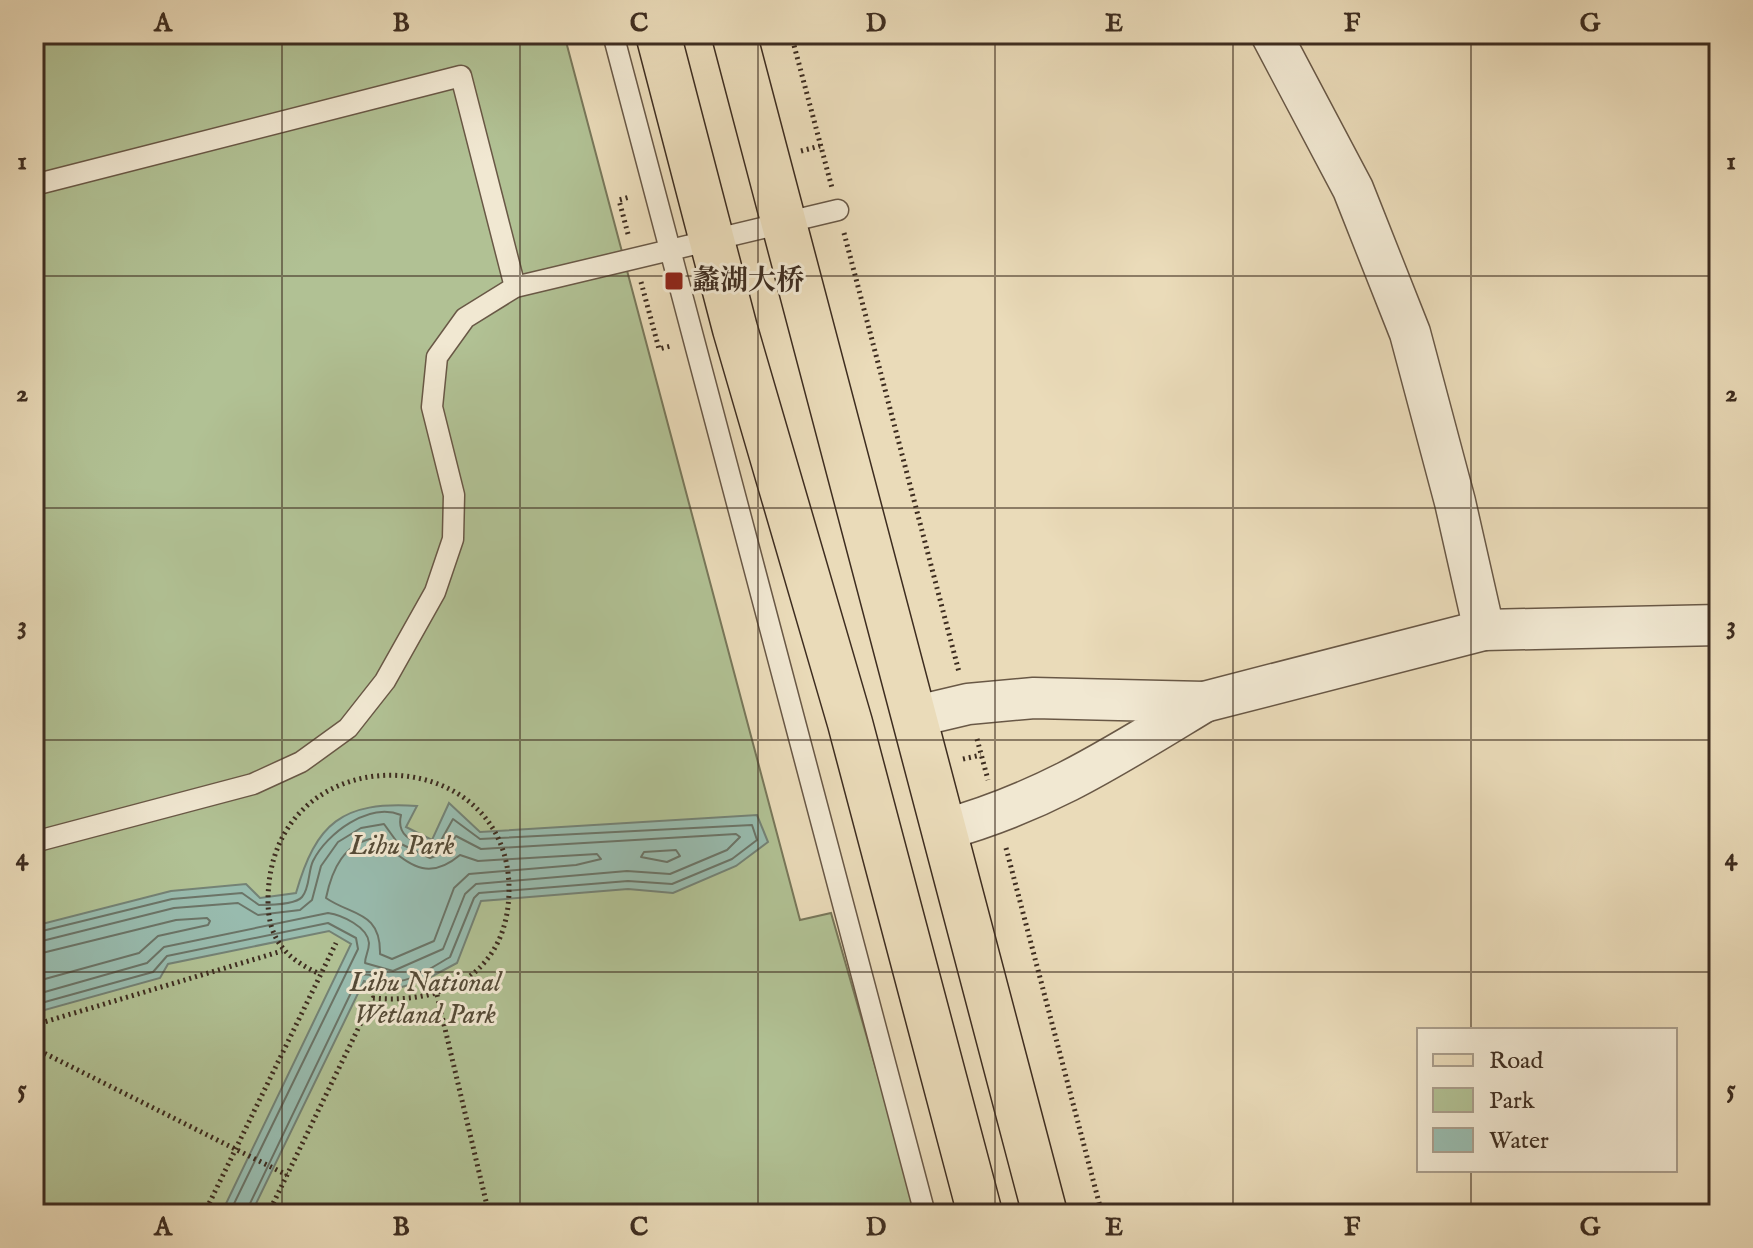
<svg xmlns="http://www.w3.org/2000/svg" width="1753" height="1248" font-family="'IM FELL English','Noto Serif SC',serif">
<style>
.green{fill:#b1c194;stroke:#78775a;stroke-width:2}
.water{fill:#98bbae;stroke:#748275;stroke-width:2}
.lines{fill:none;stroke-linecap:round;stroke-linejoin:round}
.shore{stroke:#6b7467;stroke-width:2}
.service-casing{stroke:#695846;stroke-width:23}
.minor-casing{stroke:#695846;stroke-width:43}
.primary-casing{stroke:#3e2d20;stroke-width:47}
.path{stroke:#3e2d20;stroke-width:5;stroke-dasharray:2 4;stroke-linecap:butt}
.service{stroke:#f1e8d2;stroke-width:20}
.minor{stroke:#f1e8d2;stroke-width:40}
.primary{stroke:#eadbb9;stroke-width:44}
.grid{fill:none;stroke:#3e2d20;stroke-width:2;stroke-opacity:0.55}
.poi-dot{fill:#8f2418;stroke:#f1e8d2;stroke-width:3}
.labels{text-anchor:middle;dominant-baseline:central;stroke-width:6;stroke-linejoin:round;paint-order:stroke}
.poi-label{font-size:28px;font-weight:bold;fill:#3e2d20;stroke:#f1e8d2;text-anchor:start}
.park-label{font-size:28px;font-style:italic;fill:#554b37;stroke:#f1e8d2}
.neatline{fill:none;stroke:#3e2d20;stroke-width:3}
.grid-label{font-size:26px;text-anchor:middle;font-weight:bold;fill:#3e2d20}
</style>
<rect width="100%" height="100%" fill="#eadbb9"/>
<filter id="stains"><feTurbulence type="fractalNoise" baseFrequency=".0025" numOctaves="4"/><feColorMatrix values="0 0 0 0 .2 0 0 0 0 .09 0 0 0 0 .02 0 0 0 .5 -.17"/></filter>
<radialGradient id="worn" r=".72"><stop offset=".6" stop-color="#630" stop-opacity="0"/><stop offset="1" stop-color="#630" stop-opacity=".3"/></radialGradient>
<path class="green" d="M34 34H564L800 920 831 913 918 1214H34Z"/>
<path class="water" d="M449 803 480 832 757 815 768 842 736 866 673 893 628 889 481 901 457 963 425 980 392 990 364 981 251 1214H221L351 944 329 931 168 964 160 978 34 1013V926L171 891 246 884 260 898 296 893C316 823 342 801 417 806L406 827 432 840Z"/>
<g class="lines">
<g class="shore">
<path d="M375 838C405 858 423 886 460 855L478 861 597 854 601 859 576 865 469 874 454 888 434 941 392 959 380 954C381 911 352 916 326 898 332 869 344 843 375 838Z"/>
<path d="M676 850 680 856 667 862 641 857 644 852Z"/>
<path d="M34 933 172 899 242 893 259 905C269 905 295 905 302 897 310 888 308 871 313 861 327 833 369 802 401 815 396 836 412 841 431 848L439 844 453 819 480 839 752 825 757 840 732 859 672 884 628 881 479 893 474 898 450 957C434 966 409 984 390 981 378 980 371 971 359 976L245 1214"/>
<path d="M34 943 174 908 238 903 258 915 300 910 312 900 321 866 338 842 361 828 384 824 397 842 430 858 444 853 456 836 481 849 736 834 740 837 727 850 670 874 627 871 476 884 465 894 443 949 393 971 365 963C365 956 369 951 369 943 368 927 342 915 328 913L164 947 147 963 34 995"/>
<path d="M34 955 176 920 207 918 210 921 208 925 158 936 139 953 34 982"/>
<path d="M34 1005 153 972 167 956 328 923 356 938 358 949 229 1214"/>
</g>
<g class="service-casing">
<g id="service">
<path d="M613 34 925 1214"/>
<path d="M34 185 461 76 515 287"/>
<path d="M34 842 253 784 301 762 348 728 385 681 435 592 453 539 454 495 432 407 437 357 465 318 515 287 838 210"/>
</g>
</g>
<g class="minor-casing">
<g id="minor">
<path d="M1271 34 1353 189 1410 333 1455 502 1484 630"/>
<path d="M1204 702 1484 630 1719 625"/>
<path d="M913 717 968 704 1034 698 1204 702C1115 756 1045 802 943 830"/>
</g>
</g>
<g class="primary-casing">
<g id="primary">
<path d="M658 34 735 329 850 723 980 1214"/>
<path d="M734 34 1045 1214"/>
</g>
</g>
<g class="path">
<path d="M791 34 832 188"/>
<path d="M801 151 820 146"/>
<path d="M844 233 959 672"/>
<path d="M628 234 619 200 630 197"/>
<path d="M641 282 659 349 671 346"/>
<path d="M977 739 988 780"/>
<path d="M963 759 981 755"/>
<path d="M1006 848 1102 1214"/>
<path d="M437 995 489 1214"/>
<path d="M34 1025 282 951"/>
<path d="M34 1048 287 1175"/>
<path d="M204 1214 336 943"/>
<path d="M268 1214 373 998C447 1005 508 971 509 891 511 738 268 732 268 901 268 939 286 959 320 974"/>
</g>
<use href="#service" class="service"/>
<use href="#minor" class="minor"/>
<use href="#primary" class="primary"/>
</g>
<path class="grid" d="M282 34V1214M520 34V1214M758 34V1214M995 34V1214M1233 34V1214M1471 34V1030M34 276H1719M34 508H1719M34 740H1719M34 972H1719M1471 1170V1214"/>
<rect class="poi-dot" x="664" y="271" width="20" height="20" rx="4"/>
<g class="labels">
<g class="poi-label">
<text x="692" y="281">蠡湖大桥</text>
</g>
<g class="park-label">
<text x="402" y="846">Lihu Park</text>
<text x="425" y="983">Lihu National<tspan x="425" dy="32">Wetland Park</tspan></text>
</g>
</g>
<rect width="1753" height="1248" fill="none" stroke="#eadbb9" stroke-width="88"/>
<rect x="1417" y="1028" width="260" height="144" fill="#f1e8d2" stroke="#a99d8b" stroke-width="2"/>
<rect x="1433" y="1054" width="40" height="12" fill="#eadbb9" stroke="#a99d8b" stroke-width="2"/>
<text x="1489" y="1068" font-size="24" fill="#3e2d20">Road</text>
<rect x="1433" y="1088" width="40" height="24" fill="#b1c194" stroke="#a99d8b" stroke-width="2"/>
<text x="1489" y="1108" font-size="24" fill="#3e2d20">Park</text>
<rect x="1433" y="1128" width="40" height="24" fill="#98bbae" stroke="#a99d8b" stroke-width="2"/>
<text x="1489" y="1148" font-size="24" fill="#3e2d20">Water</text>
<rect x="44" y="44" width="1665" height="1160" class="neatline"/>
<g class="grid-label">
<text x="163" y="31">A</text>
<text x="401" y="31">B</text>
<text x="639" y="31">C</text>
<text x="876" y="31">D</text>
<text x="1114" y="31">E</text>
<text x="1352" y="31">F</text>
<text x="1590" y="31">G</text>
<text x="22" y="169">1</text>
<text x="1731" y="169">1</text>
<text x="22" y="401">2</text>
<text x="1731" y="401">2</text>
<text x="22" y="633">3</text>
<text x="1731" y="633">3</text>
<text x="22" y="865">4</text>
<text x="1731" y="865">4</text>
<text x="22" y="1097">5</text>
<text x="1731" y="1097">5</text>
<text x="163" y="1235">A</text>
<text x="401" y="1235">B</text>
<text x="639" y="1235">C</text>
<text x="876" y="1235">D</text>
<text x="1114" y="1235">E</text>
<text x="1352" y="1235">F</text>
<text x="1590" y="1235">G</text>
</g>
<rect width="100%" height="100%" filter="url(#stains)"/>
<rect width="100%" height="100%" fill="url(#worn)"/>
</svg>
